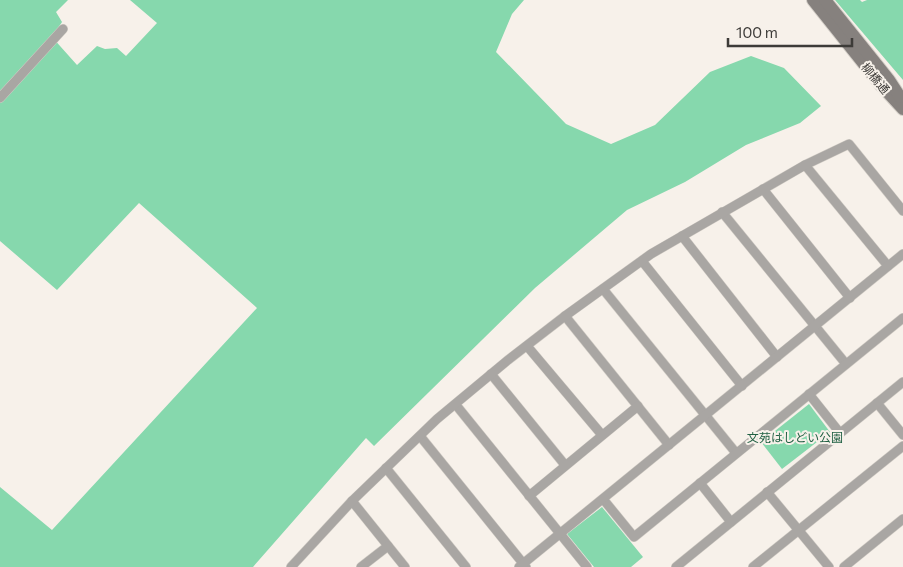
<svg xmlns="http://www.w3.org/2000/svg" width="903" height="567" font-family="Commissioner,'Noto Sans JP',sans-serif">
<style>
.green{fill:#86d8ad}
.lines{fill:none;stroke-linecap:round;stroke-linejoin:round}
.street-casing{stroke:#d2cdc6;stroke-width:10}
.secondary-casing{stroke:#d2cdc6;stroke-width:14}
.street{stroke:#a9a6a3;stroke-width:9}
.secondary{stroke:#86817e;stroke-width:12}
.labels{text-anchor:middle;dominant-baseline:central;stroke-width:4;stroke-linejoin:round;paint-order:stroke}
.street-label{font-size:12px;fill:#3d3b38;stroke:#f7f1ea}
.park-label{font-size:12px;fill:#206043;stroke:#f7f1ea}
</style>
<rect width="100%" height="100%" fill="#f7f1ea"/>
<g class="green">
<path d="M0 0H68L56 12 62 22 52 37 77 65 97 46 105 49 117 48 126 56 157 23 130 0H524L512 14 496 52 566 124 611 144 655 125 710 72 751 56 784 68 821 106 800 123 746 145 685 182 627 210 535 288 374 446 366 438 253 567H0V487L52 530 257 308 139 203 57 290 0 241Z"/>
<path d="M835 0H860L862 2 867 0H903V80Z"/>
<path d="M809 404 830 432 782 469 761 442Z"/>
<path d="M602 507 643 557 631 567H594L567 534Z"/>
</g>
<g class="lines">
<g class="street-casing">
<g id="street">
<path d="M0 98 63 29"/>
<path d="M805 165 888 266"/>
<path d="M763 189 850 298"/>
<path d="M722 212 846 364"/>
<path d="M682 236 777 357"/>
<path d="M642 261 742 386"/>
<path d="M603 289 736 453"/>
<path d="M565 316 669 445"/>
<path d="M527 346 602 435"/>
<path d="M491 374 565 465"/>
<path d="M809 394 840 433"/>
<path d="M877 403 903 435"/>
<path d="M456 405 587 567"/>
<path d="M420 436 526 567"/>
<path d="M386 468 466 567"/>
<path d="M700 483 731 522"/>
<path d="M767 492 829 567"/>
<path d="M529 496 638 406"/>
<path d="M603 499 634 537 903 318"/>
<path d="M352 501 405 567"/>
<path d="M291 567 352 501 437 419 508 360 565 316 651 254 805 165 849 144 903 211"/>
<path d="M361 567 388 546"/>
<path d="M519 567 903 254"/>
<path d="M676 567 903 382"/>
<path d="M753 567 903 446"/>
<path d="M844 567 903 519"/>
</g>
</g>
<g class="secondary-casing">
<g id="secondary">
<path d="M813 0 880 84 903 109"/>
<path d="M825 0 889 80 900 97"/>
</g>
</g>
<use href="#street" class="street"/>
<use href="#secondary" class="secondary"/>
</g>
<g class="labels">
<g class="street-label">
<text transform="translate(876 78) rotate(50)">柳橋通</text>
</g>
<g class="park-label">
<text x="795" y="437">文苑はしどい公園</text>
</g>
</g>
<path d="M728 38v8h124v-8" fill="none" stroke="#3d3b38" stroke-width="2.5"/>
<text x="736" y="38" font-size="15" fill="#3d3b38" stroke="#f7f1ea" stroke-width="4" paint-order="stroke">100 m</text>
</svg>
